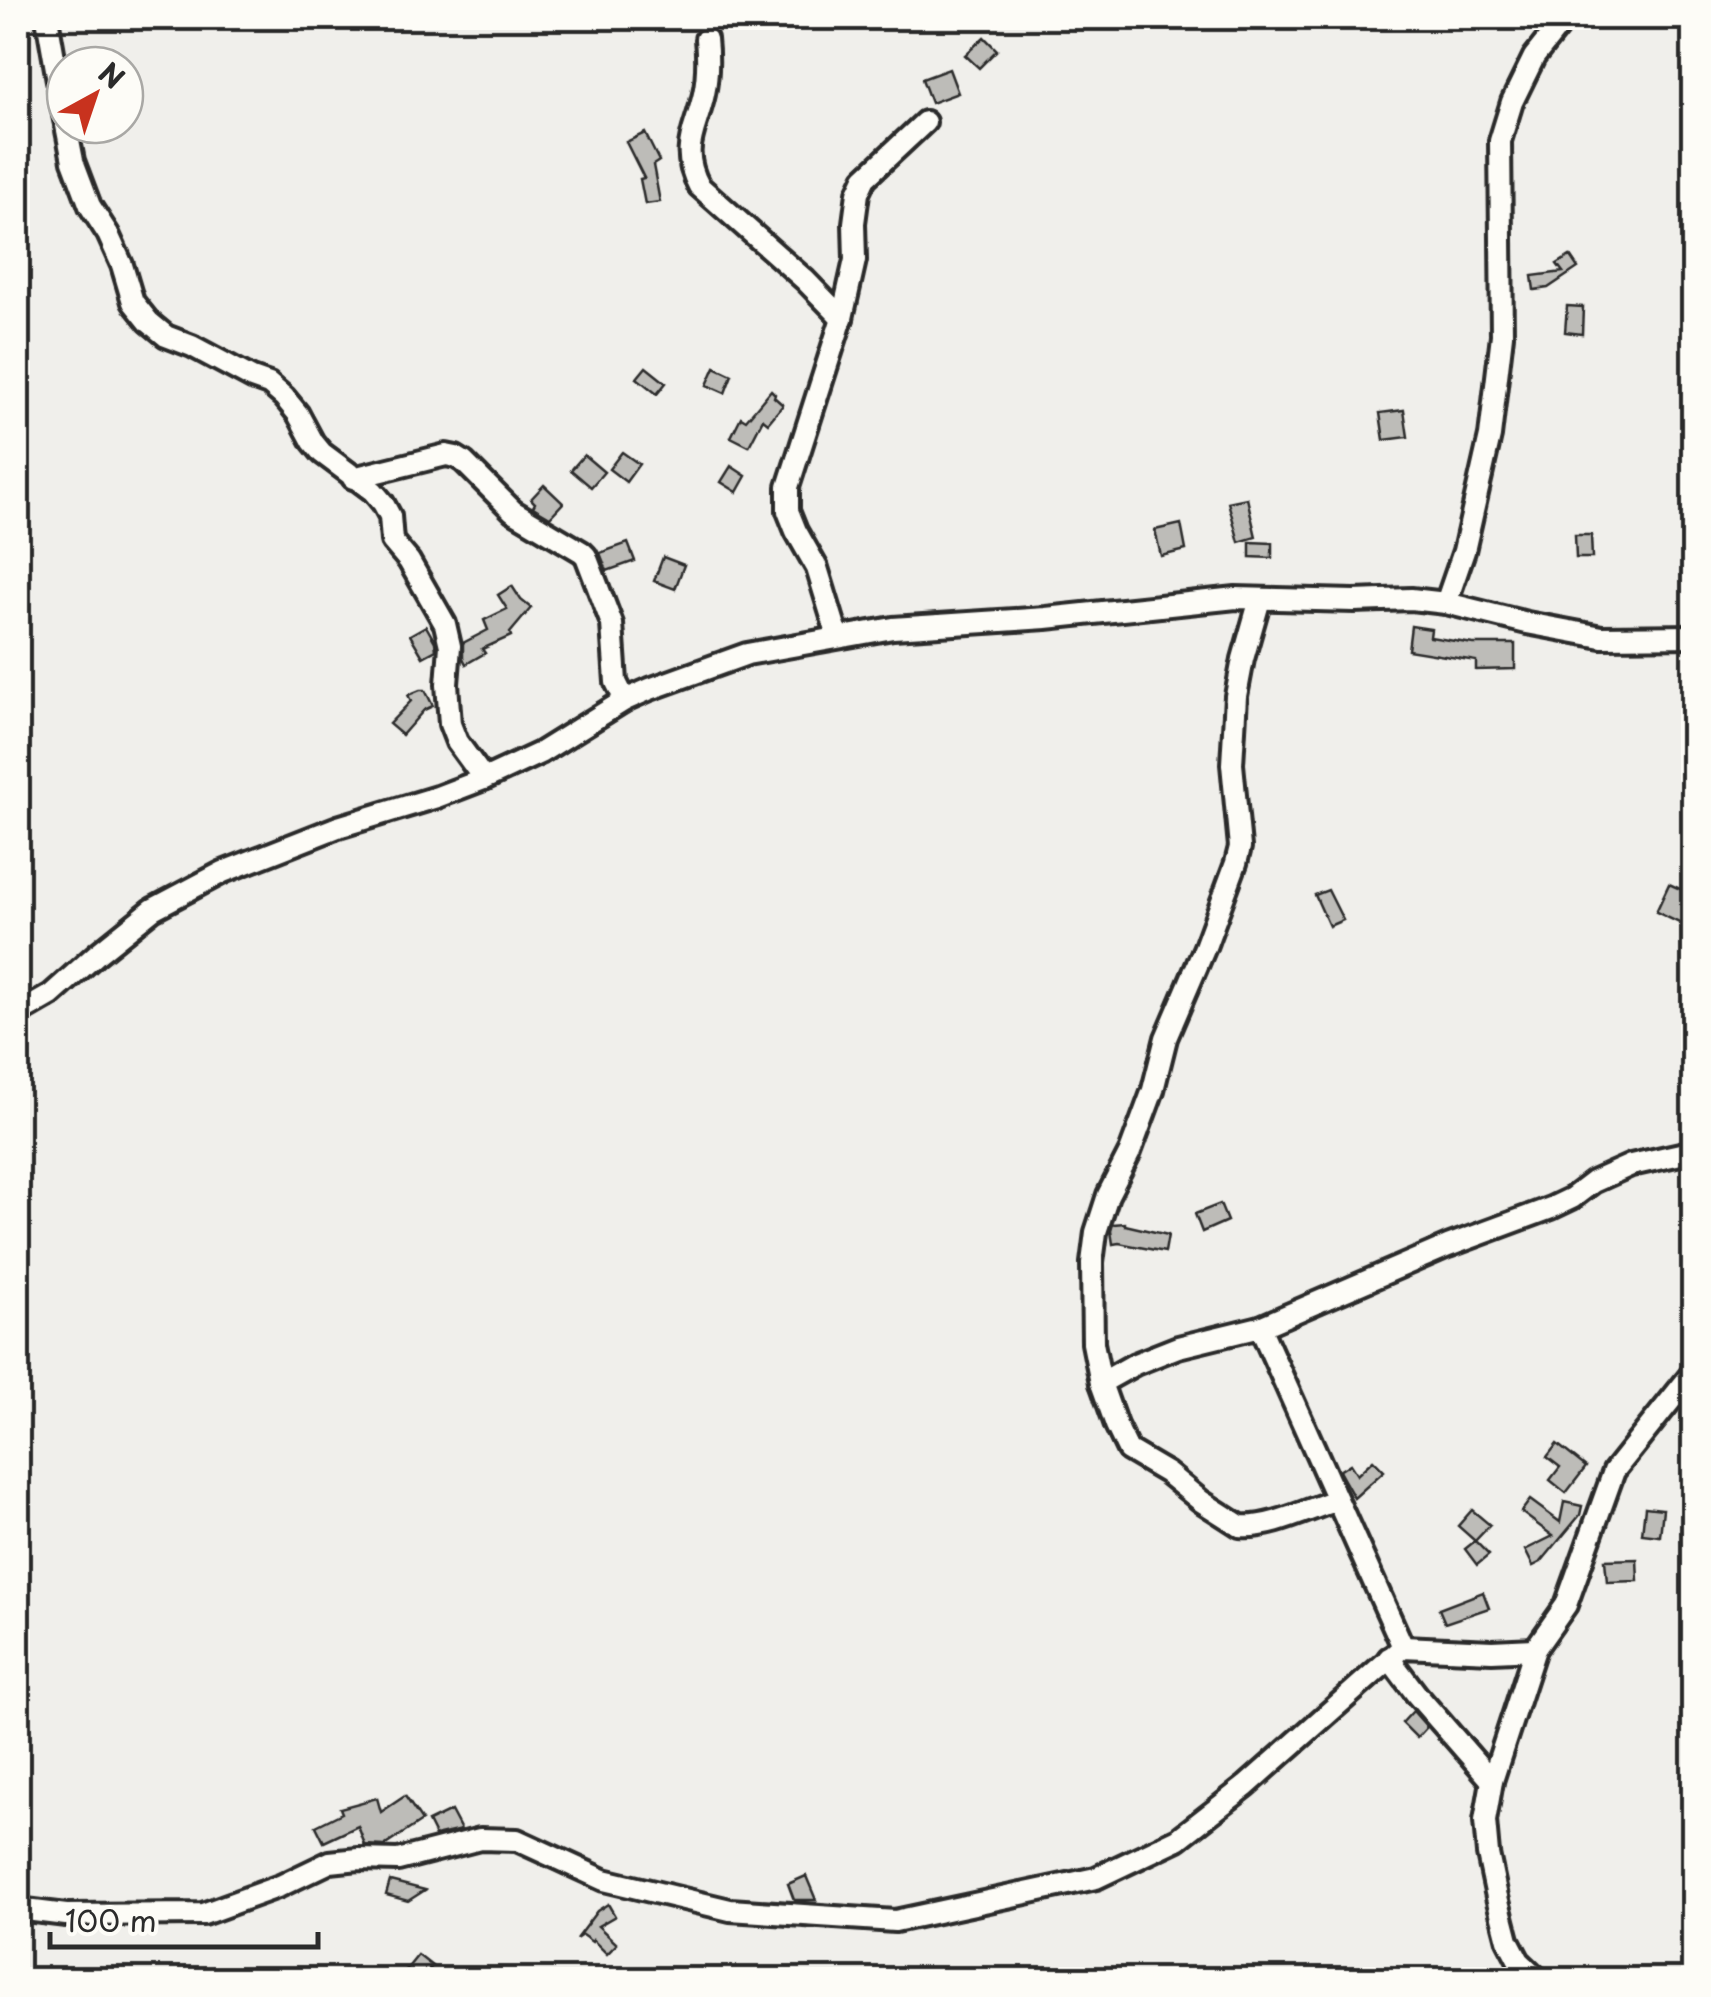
<svg xmlns="http://www.w3.org/2000/svg" width="1711" height="1997" font-family="'Playpen Sans',sans-serif">
<style>
.building{fill:#bdbcb8;stroke:#2b2b2b;stroke-width:2.5}
.lines{fill:none;stroke-linecap:round;stroke-linejoin:round}
.minor-casing{stroke:#2b2b2b;stroke-width:28}
.minor{stroke:#fdfcf7;stroke-width:20}
</style>
<rect width="100%" height="100%" fill="#f0efeb"/>
<filter id="ink" filterUnits="userSpaceOnUse"><feTurbulence type="fractalNoise" baseFrequency=".01" numOctaves="2"/><feDisplacementMap in="SourceGraphic" scale="20" xChannelSelector="R" yChannelSelector="G"/><feConvolveMatrix kernelMatrix="1 2 1 2 8 2 1 2 1" color-interpolation-filters="sRGB"/></filter>
<g filter="url(#ink)">
<g class="building">
<path d="M984 37 997 50 979 68 965 55Z"/>
<path d="M949 69 958 93 931 103 922 79Z"/>
<path d="M645 133 659 161 653 165 660 202 645 204 640 179 644 178 626 142Z"/>
<path d="M1570 256 1578 268 1548 288 1534 290 1532 276 1563 272 1557 264Z"/>
<path d="M1567 306 1583 307 1582 334 1565 332Z"/>
<path d="M646 367 666 383 657 394 637 378Z"/>
<path d="M715 367 732 375 725 393 707 385Z"/>
<path d="M771 390 775 394 774 397 783 405 768 423 763 419 749 446 731 437 741 417 746 420Z"/>
<path d="M1404 410 1408 437 1384 440 1380 413Z"/>
<path d="M622 452 639 464 626 482 609 469Z"/>
<path d="M584 455 604 472 591 487 571 470Z"/>
<path d="M731 466 746 476 737 492 721 482Z"/>
<path d="M544 485 563 503 550 517 533 507 535 503 531 499Z"/>
<path d="M1247 498 1256 537 1239 542 1228 502Z"/>
<path d="M1181 524 1186 550 1161 556 1155 530Z"/>
<path d="M1575 535H1591L1592 558H1576Z"/>
<path d="M1250 542 1272 543V558L1250 557Z"/>
<path d="M628 543 635 561 607 571 600 553Z"/>
<path d="M663 557 684 565 675 589 654 581Z"/>
<path d="M512 586 521 600 531 608 510 633 511 636 482 649 485 653 466 664 463 658V643L488 630 484 620 507 609 498 595Z"/>
<path d="M426 626 435 642 436 650 423 657 410 635Z"/>
<path d="M1411 626 1431 629 1430 637 1473 644H1515V669L1476 670V661L1408 650Z"/>
<path d="M420 690H425L433 706 424 710 402 735 389 724 411 701 408 695Z"/>
<path d="M1669 884 1694 895V930L1656 912Z"/>
<path d="M1328 890 1343 920 1329 926 1315 895Z"/>
<path d="M1220 1204 1227 1221 1202 1232 1195 1214Z"/>
<path d="M1125 1223V1225L1168 1235 1165 1252 1119 1243 1113 1244 1111 1231 1113 1224Z"/>
<path d="M1557 1444 1586 1467 1566 1493 1550 1480 1560 1467 1547 1457Z"/>
<path d="M1373 1460 1384 1471 1354 1498 1339 1471 1350 1464 1357 1475Z"/>
<path d="M1530 1500 1560 1522 1564 1502 1582 1506 1580 1515 1541 1562 1533 1566 1525 1550 1553 1536 1521 1512Z"/>
<path d="M1645 1507 1663 1509 1660 1536 1642 1534Z"/>
<path d="M1472 1510 1490 1525 1475 1541 1489 1555 1477 1565 1465 1549 1475 1541 1458 1526Z"/>
<path d="M1637 1559 1638 1581 1607 1582 1605 1560Z"/>
<path d="M1483 1592 1489 1608 1445 1623 1439 1609Z"/>
<path d="M1413 1711 1427 1727 1417 1738 1402 1723Z"/>
<path d="M405 1796 422 1821 384 1846 365 1845 358 1826 324 1842 316 1826 342 1813 340 1808 377 1798 381 1812Z"/>
<path d="M451 1811 461 1830 435 1836 428 1822Z"/>
<path d="M806 1876 816 1900H794L788 1884Z"/>
<path d="M390 1881 425 1890 408 1901 386 1895Z"/>
<path d="M608 1904 615 1916 598 1926 617 1944 607 1954 593 1940 592 1942 582 1935 576 1939 597 1911Z"/>
<path d="M418 1955 432 1966 422 1980H415L405 1971Z"/>
</g>
<g class="lines">
<g class="minor-casing">
<g id="minor">
<path d="M47 18 65 120"/>
<path d="M706 39C708 58 708 75 704 94 696 131 679 148 699 186L805 280 842 318"/>
<path d="M66 125 73 161 90 206 108 234 122 265 133 302 149 322 166 336 192 346 252 378 269 384 284 397 298 414 313 442 322 453 373 491 383 503 390 516 392 541 409 561 445 624 450 646 447 684 450 724 457 742 484 779"/>
<path d="M353 478 446 455 456 457 464 462 513 511 582 552 586 556 612 624 616 682 625 700"/>
<path d="M1260 599 1243 659 1236 696 1232 764 1240 847 1236 863 1205 947 1166 1038 1153 1090 1130 1152 1108 1195 1096 1232 1092 1263 1093 1343 1101 1383 1135 1364 1178 1347 1260 1327 1403 1647"/>
<path d="M1446 603 1464 551 1490 436 1502 335 1500 141 1512 102 1534 57 1565 18"/>
<path d="M838 637 817 568 796 531 788 511V487L842 318 855 260 854 223 858 193 865 178 925 122"/>
<path d="M18 1014 51 995 97 954 153 909 223 872 338 827 437 797 484 779 540 753 625 700 650 689 747 654 893 628 1046 618 1236 598 1354 601 1411 599 1446 603 1527 623 1602 637 1694 636"/>
<path d="M1260 1327 1448 1246 1551 1208 1572 1198 1593 1182 1631 1165 1694 1151"/>
<path d="M1101 1383 1116 1425 1128 1450 1167 1473 1201 1501 1240 1526C1269 1529 1309 1509 1337 1500"/>
<path d="M1389 1658 1417 1695 1492 1781"/>
<path d="M18 1909 66 1915 203 1914 280 1886 330 1862 359 1859 398 1860 480 1839 517 1840 604 1880 730 1910 895 1921 1096 1878 1178 1839 1246 1786 1403 1647 1492 1651 1535 1649"/>
<path d="M1539 1980 1519 1961 1508 1940 1497 1897 1488 1854 1485 1821 1492 1781 1535 1649 1566 1605 1614 1471 1694 1371"/>
</g>
</g>
<use href="#minor" class="minor"/>
</g>
</g>
<rect width="1711" height="1997" fill="none" stroke="#fdfcf7" stroke-width="60"/>
<rect x="30" y="30" width="1651" height="1937" fill="none" stroke="#2b2b2b" stroke-width="4" filter="url(#ink)"/>
<g transform="translate(95 95) rotate(40)"><circle r="48" fill="#fdfcf7" stroke="#a9a8a5" stroke-width="2.5"/>
<path d="M0-8L18 38L0 25L-18 38Z" fill="#c8321e"/>
<text y="-15" font-size="28" font-weight="bold" text-anchor="middle" fill="#2b2b2b">N</text>
</g>
<path d="M50 1932v15h268v-15" fill="none" stroke="#2b2b2b" stroke-width="5"/>
<text x="65" y="1932" font-size="30" fill="#2b2b2b" stroke="#fdfcf7" stroke-width="8" paint-order="stroke">100 m</text>
</svg>
